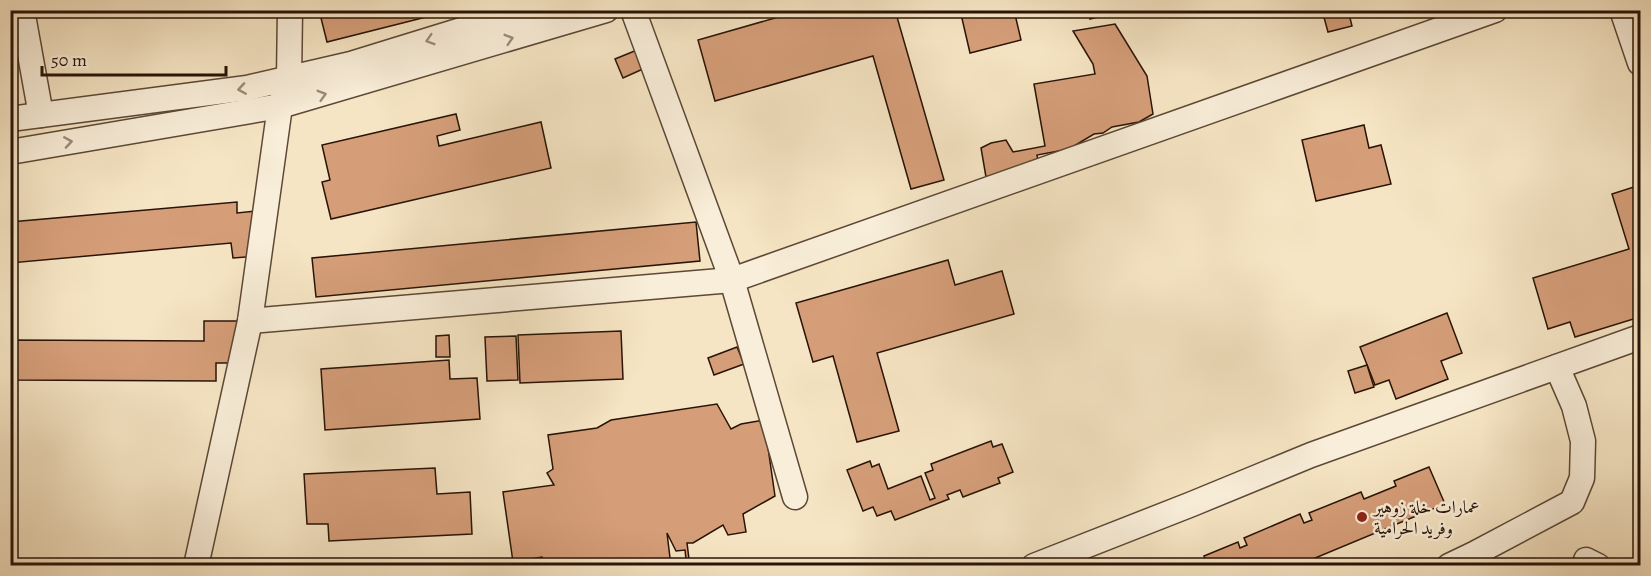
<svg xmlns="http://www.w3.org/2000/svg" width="1651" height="576" font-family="Alegreya,Amiri,serif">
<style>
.building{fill:#d59e79;stroke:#281307;stroke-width:1.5}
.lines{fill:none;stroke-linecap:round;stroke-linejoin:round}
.minor-casing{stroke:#5c4836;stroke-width:27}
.minor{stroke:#f9eed9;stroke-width:24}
.oneway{stroke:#9b8b7a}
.poi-dot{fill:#8f2418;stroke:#f9eed9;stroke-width:2}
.labels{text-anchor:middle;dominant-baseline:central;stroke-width:5;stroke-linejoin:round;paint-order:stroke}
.poi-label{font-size:18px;fill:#281307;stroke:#f9eed9;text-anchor:start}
</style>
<rect width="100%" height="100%" fill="#f6e5c4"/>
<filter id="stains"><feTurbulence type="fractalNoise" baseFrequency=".00333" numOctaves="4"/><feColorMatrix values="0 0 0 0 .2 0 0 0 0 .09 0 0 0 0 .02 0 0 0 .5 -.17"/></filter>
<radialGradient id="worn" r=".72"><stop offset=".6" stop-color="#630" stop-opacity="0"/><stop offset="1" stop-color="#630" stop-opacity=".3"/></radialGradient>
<g class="building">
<path d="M319 10H454L327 42Z"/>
<path d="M803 10H895L944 180 911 189 873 56 715 101 698 40Z"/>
<path d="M960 10H1014L1021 40 970 53Z"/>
<path d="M1088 10H1124L1090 19Z"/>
<path d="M1322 10H1348L1352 26 1328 32Z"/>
<path d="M1115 24 1147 76 1153 114 1139 122 1112 127 1103 133 1094 134 1069 149 1037 155 1039 167 986 177 981 148 991 143 1006 140 1013 152 1045 146 1034 84 1095 74 1093 64 1073 31Z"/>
<path d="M637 50 645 68 623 78 615 59Z"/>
<path d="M456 114 460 130 437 136 439 146 541 122 551 168 331 219 322 182 330 180 322 145Z"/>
<path d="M1364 125 1369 148 1381 145 1391 184 1316 201 1302 140Z"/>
<path d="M1640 185V317L1575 337 1570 322 1548 329 1533 278 1629 249 1612 194Z"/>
<path d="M237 202V213L257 211 261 256 233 258 231 243 10 263V222Z"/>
<path d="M696 222 700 261 316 297 312 258Z"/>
<path d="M948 260 955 285 1002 271 1014 314 877 353 899 431 857 442 833 356 813 362 796 303Z"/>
<path d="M1447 313 1462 353 1441 361 1448 379 1396 399 1389 380 1375 385 1360 347Z"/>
<path d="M204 321H237L236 363H216V381L10 380V340L204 341Z"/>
<path d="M621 331 623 379 520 383 518 335Z"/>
<path d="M449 335 450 357H436V336Z"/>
<path d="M516 336 518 380 487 381 485 337Z"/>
<path d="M737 347 744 364 714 375 708 358Z"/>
<path d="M449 360 450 379 477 378 480 419 325 430 321 369Z"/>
<path d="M1367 365 1374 387 1355 393 1348 371Z"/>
<path d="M717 404 731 429 741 424 764 420 775 496 743 514 746 532 728 535 723 525 693 543H687L689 559H686L685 550 676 551 667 533 671 566H547L542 557 513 562 503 492 554 485 547 473 553 469 548 435 597 428 611 420Z"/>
<path d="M991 441 993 447 1002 444 1013 472 998 478 1000 483 963 497 960 490 947 495 949 499 895 520 891 511 877 516 873 507 863 511 847 470 870 461 872 467 879 464 888 489 921 476 930 500 935 498 925 473 933 470 931 464Z"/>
<path d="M1429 467 1445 504 1296 566H1207L1204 556 1238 542 1240 548 1247 545 1244 538 1300 514 1304 523 1312 520 1309 513 1361 492 1364 499 1396 486 1394 481Z"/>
<path d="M435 468 437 494 470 492 472 534 329 541 328 524H307L304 474Z"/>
</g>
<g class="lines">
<g class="minor-casing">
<g id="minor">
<path d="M22 10 41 115"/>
<path d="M633 10 732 280 795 497"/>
<path d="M1622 10 1640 63"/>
<path d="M10 119 247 88 351 64 526 10"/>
<path d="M10 152 280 106 606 10"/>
<path d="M250 321 732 280 1495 10"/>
<path d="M1586 560 1598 566"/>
<path d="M196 566 250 321 280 106 289 79 290 10"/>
<path d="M1034 566 1192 504 1311 455 1640 337"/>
<path d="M1449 566 1474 554 1572 502 1582 478 1583 441 1574 406 1557 367"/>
</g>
</g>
<use href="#minor" class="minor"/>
</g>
<defs><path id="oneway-chevron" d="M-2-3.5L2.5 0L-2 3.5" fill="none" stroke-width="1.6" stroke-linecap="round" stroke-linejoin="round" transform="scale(1.5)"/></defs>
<g class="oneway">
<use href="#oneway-chevron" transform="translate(509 39) rotate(-17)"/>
<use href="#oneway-chevron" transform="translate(430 40) rotate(163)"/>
<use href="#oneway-chevron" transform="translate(242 89) rotate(171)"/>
<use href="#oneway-chevron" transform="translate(322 95) rotate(-16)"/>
<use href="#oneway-chevron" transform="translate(68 142) rotate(-9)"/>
</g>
<circle class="poi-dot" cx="1362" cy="517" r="6"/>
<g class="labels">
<g class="poi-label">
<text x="1374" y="507">عمارات خلة زوهير<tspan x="1374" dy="21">وفريد الحرامية</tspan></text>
</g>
</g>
<rect width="1651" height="576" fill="none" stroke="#f6e5c4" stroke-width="36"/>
<rect x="12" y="12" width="1627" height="552" fill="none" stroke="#281307" stroke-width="3"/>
<rect x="18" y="18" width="1615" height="540" fill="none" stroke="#281307" stroke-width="1.5"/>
<path d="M42 66v9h184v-9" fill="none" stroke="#281307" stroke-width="3"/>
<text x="51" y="66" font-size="18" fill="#281307" stroke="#f9eed9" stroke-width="4.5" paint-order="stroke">50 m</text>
<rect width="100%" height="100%" filter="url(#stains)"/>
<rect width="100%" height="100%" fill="url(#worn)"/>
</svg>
